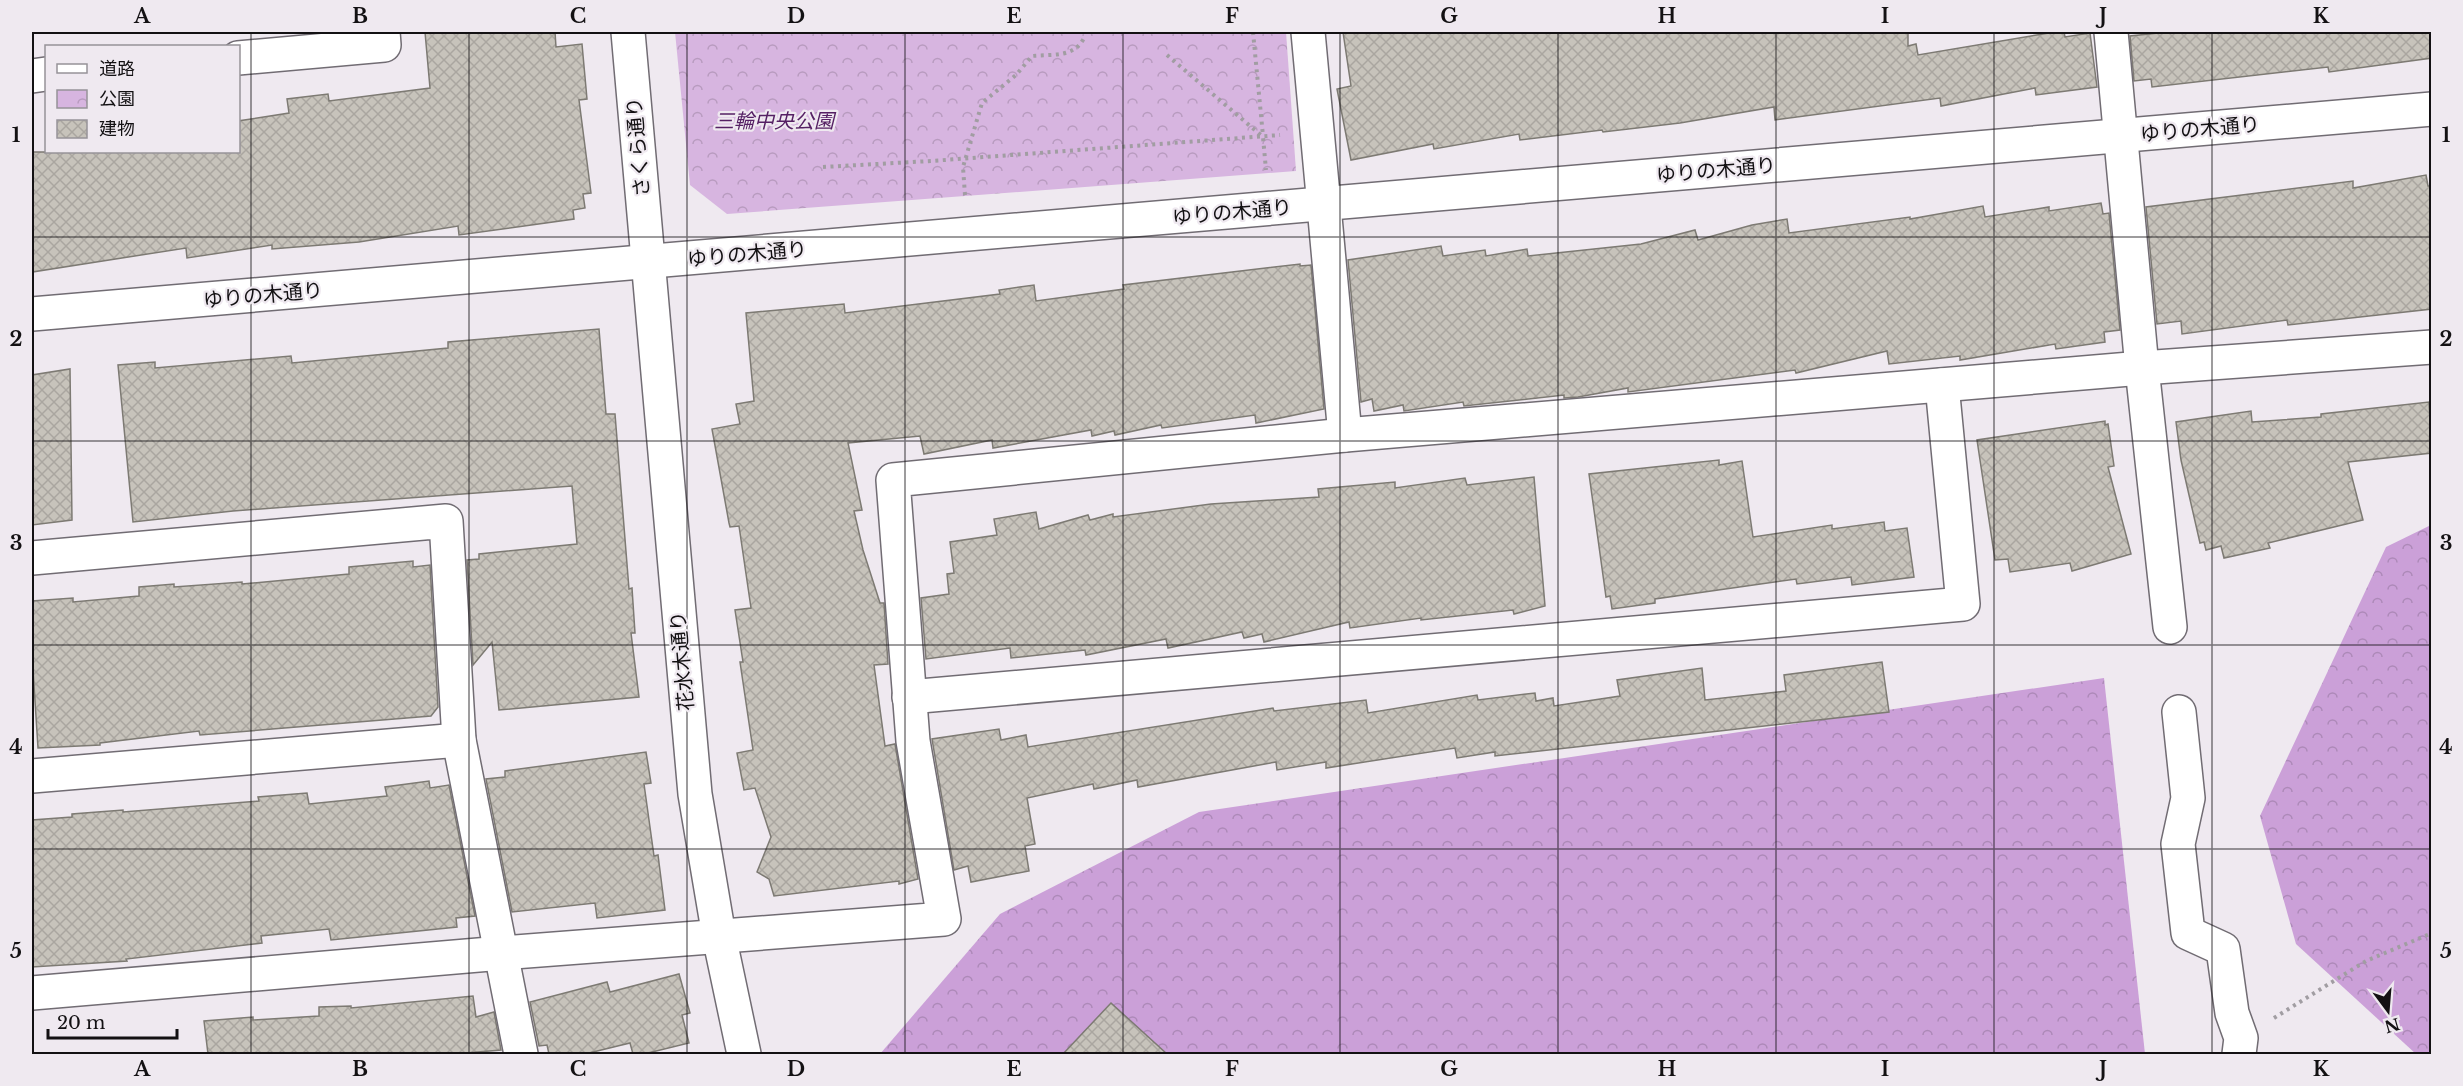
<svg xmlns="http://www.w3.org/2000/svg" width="2463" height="1086" font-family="'Libre Baskerville','Noto Sans JP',serif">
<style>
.forest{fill:url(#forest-crowns)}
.park{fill:url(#park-crowns)}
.building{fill:url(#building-cross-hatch);stroke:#7d7a73;stroke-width:1.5}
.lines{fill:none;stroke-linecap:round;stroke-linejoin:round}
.minor-casing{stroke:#716c73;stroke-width:36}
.path{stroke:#a19da2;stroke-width:4;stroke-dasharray:3 4.5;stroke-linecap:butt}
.minor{stroke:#fff;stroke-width:33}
.grid{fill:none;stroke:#131113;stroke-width:1.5;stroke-opacity:0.55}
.labels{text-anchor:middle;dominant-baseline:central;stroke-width:4.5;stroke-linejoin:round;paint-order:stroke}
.park-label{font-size:20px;font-style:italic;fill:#552064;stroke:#efe9f0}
.street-label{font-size:20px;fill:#131113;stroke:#efe9f0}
.neatline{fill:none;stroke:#131113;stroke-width:2}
.grid-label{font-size:20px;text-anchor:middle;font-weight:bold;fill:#131113}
</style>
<defs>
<pattern id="forest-crowns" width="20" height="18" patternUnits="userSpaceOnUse" patternTransform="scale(1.5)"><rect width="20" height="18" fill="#cba0d8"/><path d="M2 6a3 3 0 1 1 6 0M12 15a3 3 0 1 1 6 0" fill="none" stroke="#ad89b8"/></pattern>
<pattern id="park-crowns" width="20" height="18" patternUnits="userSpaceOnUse" patternTransform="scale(1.5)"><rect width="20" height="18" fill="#d7b5e0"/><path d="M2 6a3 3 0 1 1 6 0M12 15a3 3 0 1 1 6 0" fill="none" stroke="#b89bbf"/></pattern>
<pattern id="building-cross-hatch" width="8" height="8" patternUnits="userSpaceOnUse" patternTransform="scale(1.5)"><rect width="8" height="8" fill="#c7c3bb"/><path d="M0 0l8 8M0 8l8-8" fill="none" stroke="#aaa6a0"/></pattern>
</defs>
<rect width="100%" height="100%" fill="#efe9f0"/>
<g class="forest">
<path d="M2431 525 2432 1054H2416L2296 944 2260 816 2386 547Z"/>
<path d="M2104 678 2145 1054H880L1000 914 1199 812Z"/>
</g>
<path class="park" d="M675 32H1286L1296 171 727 214 690 185Z"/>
<g class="building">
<path d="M425 32H555L556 47 582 44 587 99 579 100 591 193 583 194 585 208 573 210 574 219 459 235 458 226 359 242 272 249V245L187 258 186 248 32 272V152H238V121L289 113 287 99 328 94 329 101 430 88Z"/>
<path d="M1343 32H1908V46L1916 44 1918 55 2055 32H2064L2065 37 2090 33 2097 87 2036 95 2035 88 1941 106 1940 98 1775 120 1774 107 1680 123 1603 132 1602 130 1520 140 1519 134 1434 149 1433 144 1351 160 1337 89 1351 86Z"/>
<path d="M2168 32H2432V58L2329 72 2328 67 2152 87 2151 79 2134 81 2130 36Z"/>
<path d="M2426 175 2428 186H2432V309L2288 325 2287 320 2182 334 2181 321 2157 324 2146 207 2353 181V188Z"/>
<path d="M2101 203 2103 214 2109 213 2120 330 2104 332 2105 342 2056 349 2055 344 1960 360V356L1889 364 1887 351 1796 373 1795 370 1628 392V388L1578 397 1564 398V395L1464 406 1463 402 1404 411 1403 405 1374 411 1372 399 1361 402 1348 260 1441 246 1443 256 1485 250 1486 256 1527 249 1528 256 1641 244 1695 230 1698 240 1752 225 1787 219 1789 233 1910 217V219L1983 206 1985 217 2049 207V211Z"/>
<path d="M1300 264V266L1311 265 1324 409 1256 423 1255 415 1162 428 1161 425 1115 435 1114 431 1092 436 1091 430 993 448 992 440 924 454 920 436 848 443 862 510 854 511 863 550 880 603H884L888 664 874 665 885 746 895 744 918 879 899 884V881L774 896 769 879 757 872 771 837 755 788 744 790 737 753 753 750 740 662H743L735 610 751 608 739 526 730 527 729 523 712 429 740 424 736 404 754 401 746 313 844 304 845 313 1000 294 999 290 1034 285 1036 301 1124 289 1123 285Z"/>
<path d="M599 329 606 414H615L629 589 632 588 635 633H631L639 697 499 710 492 642 473 665 467 560 479 559V554L577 544 572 486 233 511 133 522 118 365 155 362V368L291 356 292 363 448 348V342Z"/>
<path d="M70 369 72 520 32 525V375Z"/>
<path d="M2429 402 2432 453 2348 462 2363 520 2268 543 2270 548 2224 558 2221 546 2206 550 2204 542 2200 543 2181 460 2176 422 2251 411 2252 422 2321 417V414Z"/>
<path d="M2105 421V425L2108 424 2114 466 2108 467 2131 554 2072 571 2070 563 2010 572 2008 559 1995 560 1977 440Z"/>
<path d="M1719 460V465L1742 461 1753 537 1832 525V529L1884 522 1885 531 1907 528 1914 577 1852 585 1851 577 1797 584 1796 579 1655 599V603L1612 609 1610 596 1606 597 1589 474Z"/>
<path d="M1534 477 1545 606 1514 614 1513 610 1421 620V618L1350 628 1349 622 1264 642 1262 634 1244 638 1242 632 1168 648 1166 639 1086 655 1085 650 1011 658 1010 648 926 659 921 598 949 594 947 574 954 573 950 542 997 535 994 519 1036 512 1039 529 1088 515 1090 520 1113 514V517L1211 504 1319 497 1318 489 1395 482V488L1465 478 1467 485Z"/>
<path d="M413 561V567L430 565 438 707 431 716 200 735 199 731 100 743V745L38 748 32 654V601L73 598V602L139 596V587L174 584V587L242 582V584L349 574V567Z"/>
<path d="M1882 662 1889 712 1495 756V752L1457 758 1455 748 1326 768V762L1277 770 1276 762 1138 787 1137 780 1094 789 1093 784 1027 798 1035 844 1025 846 1029 871 971 882 968 866 954 870 932 739 999 729 1001 740 1026 735 1028 747 1273 708 1274 711 1366 700 1368 713 1477 695 1478 700 1535 693 1536 701 1553 698 1554 706 1620 696 1617 680 1702 668 1705 700 1786 691 1784 675Z"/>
<path d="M646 752 651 783 644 784 654 856 658 855 665 910 597 918 595 903 512 912 486 779 505 777V771Z"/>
<path d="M429 781 430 788 449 785 475 916 456 918 457 927 331 940 329 929 261 936 262 943 126 959 127 961 32 967V820L72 817V814L123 810V812L259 801 258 797 307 793 309 804 387 796 385 787Z"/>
<path d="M679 974 690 1013 682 1015 689 1043 644 1054H633L630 1043 585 1054H549L547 1045 539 1046 530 1002 607 982 610 992Z"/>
<path d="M473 996 476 1017 494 1012 501 1050 454 1054H208L204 1021 253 1017V1020L319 1016V1007L351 1006V1008Z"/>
<path d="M1111 1003 1167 1054H1063Z"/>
</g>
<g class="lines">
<g class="minor-casing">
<g id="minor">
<path d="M628 32 695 794 719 936 744 1054"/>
<path d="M1308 32 1345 435"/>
<path d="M2111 32 2142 368 2170 627"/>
<path d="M238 58 384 45 383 32"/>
<path d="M32 76 46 74"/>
<path d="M32 314 2432 109"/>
<path d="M32 558 446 521 459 740 521 1054"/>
<path d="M909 697 1963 604 1942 385"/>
<path d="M2179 712 2188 798 2178 844 2188 933 2223 949 2232 1013 2241 1038 2239 1054"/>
<path d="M32 776 459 740"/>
<path d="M32 993 502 953 944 919 913 741 893 480 1345 435 2142 368 2432 347"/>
</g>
</g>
<g class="path">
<path d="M1253 32 1263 136"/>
<path d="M1167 55 1263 137 1266 170"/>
<path d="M823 167 931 161 1280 135"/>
<path d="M965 195 963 167 982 103 1016 75 1032 56C1052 54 1074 58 1084 38"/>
<path d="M2274 1018 2366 961 2432 933"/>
</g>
<use href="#minor" class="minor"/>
</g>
<path class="grid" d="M251 32V1054M469 32V1054M687 32V1054M905 32V1054M1123 32V1054M1340 32V1054M1558 32V1054M1776 32V1054M1994 32V1054M2212 32V1054M32 237H2432M32 441H2432M32 645H2432M32 849H2432"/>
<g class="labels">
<g class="park-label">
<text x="774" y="121">三輪中央公園</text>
</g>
<g class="street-label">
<text transform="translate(2200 129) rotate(-5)">ゆりの木通り</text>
<text transform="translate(638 147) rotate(-95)">さくら通り</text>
<text transform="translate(1716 170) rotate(-5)">ゆりの木通り</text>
<text transform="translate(1232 212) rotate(-5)">ゆりの木通り</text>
<text transform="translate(747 254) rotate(-5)">ゆりの木通り</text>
<text transform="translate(263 295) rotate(-5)">ゆりの木通り</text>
<text transform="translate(682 661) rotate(-95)">花水木通り</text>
</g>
</g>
<rect width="2463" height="1086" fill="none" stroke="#efe9f0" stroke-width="66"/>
<rect x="45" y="45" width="195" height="108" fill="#efe9f0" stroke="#979398" stroke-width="1.5"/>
<rect x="57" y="64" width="30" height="9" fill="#ffffff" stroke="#979398" stroke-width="1.5"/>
<text x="99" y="75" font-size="18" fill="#131113">道路</text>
<rect x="57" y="90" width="30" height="18" fill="url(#park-crowns)" stroke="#979398" stroke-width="1.5"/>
<text x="99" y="105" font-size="18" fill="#131113">公園</text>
<rect x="57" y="120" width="30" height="18" fill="url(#building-cross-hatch)" stroke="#979398" stroke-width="1.5"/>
<text x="99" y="135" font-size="18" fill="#131113">建物</text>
<g transform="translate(2388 1011) rotate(164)" stroke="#efe9f0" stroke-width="4.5" paint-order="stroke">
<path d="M0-4.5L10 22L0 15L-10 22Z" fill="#131113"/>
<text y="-9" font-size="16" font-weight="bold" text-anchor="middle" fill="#131113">N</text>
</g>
<path d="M48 1029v9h129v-9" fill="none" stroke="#131113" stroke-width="3"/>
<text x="57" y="1029" font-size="18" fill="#131113" stroke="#efe9f0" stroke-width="4.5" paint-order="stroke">20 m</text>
<rect x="33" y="33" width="2397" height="1020" class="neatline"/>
<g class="grid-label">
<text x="142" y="23">A</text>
<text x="360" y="23">B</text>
<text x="578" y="23">C</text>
<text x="796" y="23">D</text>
<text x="1014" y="23">E</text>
<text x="1232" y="23">F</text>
<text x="1449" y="23">G</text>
<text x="1667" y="23">H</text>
<text x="1885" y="23">I</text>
<text x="2103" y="23">J</text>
<text x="2321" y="23">K</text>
<text x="16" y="142">1</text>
<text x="2446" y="142">1</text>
<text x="16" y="346">2</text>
<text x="2446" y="346">2</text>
<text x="16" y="550">3</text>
<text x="2446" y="550">3</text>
<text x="16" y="754">4</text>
<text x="2446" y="754">4</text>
<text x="16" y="958">5</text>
<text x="2446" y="958">5</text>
<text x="142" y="1076">A</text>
<text x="360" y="1076">B</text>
<text x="578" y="1076">C</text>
<text x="796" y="1076">D</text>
<text x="1014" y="1076">E</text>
<text x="1232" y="1076">F</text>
<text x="1449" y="1076">G</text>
<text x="1667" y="1076">H</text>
<text x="1885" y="1076">I</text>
<text x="2103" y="1076">J</text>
<text x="2321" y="1076">K</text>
</g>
</svg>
